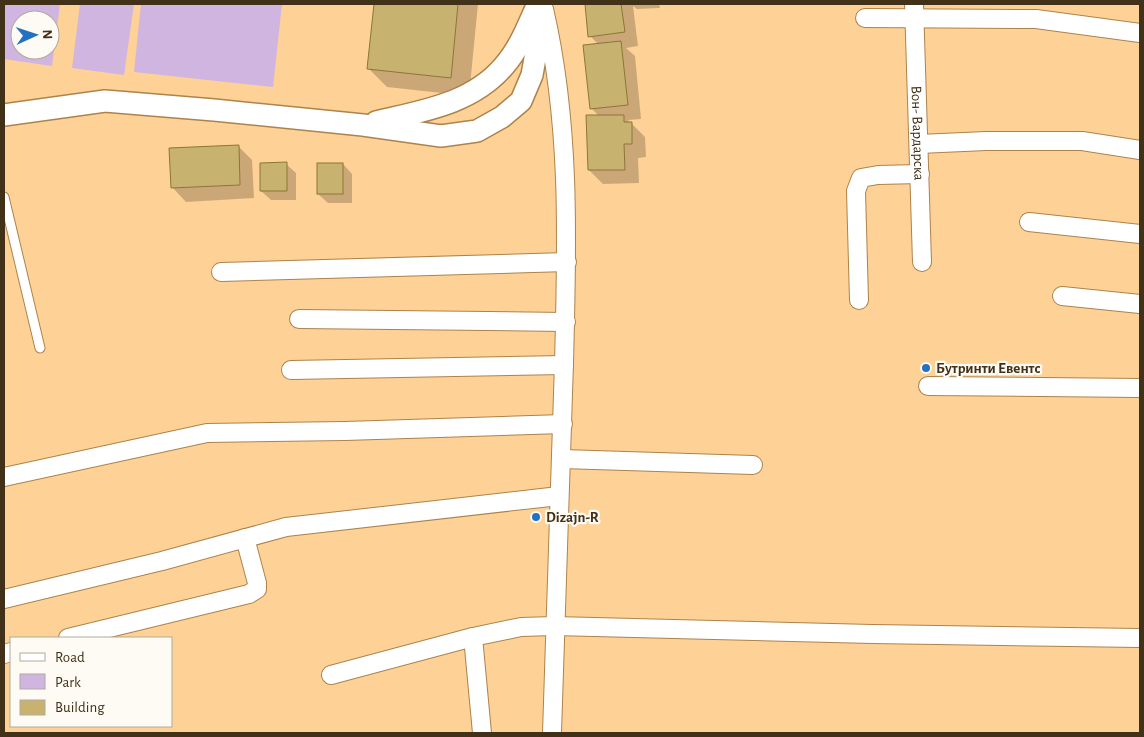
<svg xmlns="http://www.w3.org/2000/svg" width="1144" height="737" font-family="'Alegreya Sans',sans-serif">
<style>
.green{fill:#d0b5e1;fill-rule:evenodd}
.shadow{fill:#0003}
.building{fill:#c7b26f;stroke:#8b7735}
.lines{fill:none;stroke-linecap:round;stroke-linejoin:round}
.service-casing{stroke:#ad834b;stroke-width:11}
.minor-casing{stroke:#ad834b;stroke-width:20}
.tertiary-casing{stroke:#ad834b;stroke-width:24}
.service{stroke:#fff;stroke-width:9}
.minor{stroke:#fff;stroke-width:18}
.tertiary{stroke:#fff;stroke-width:21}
.poi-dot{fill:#2471c1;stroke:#fefaf4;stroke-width:2}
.labels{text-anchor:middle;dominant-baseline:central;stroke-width:4.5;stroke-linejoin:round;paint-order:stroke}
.street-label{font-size:15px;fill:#423119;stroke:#fefaf4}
.poi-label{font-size:15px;font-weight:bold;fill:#423119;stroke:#fefaf4;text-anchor:start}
</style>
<rect width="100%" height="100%" fill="#fed197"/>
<g class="green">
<path d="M4 4H60L52 66 4 59ZM20 20H50V50H20Z"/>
<path d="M80 4H134L124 75 72 68Z"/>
<path d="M141 4H282L273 87 134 72Z"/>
</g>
<g class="shadow">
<path d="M375 4H478L469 96 387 87 369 69Z"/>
<path d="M586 4H659L660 8 637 9 633 6 638 46 626 48 635 56 641 119 628 120 645 137 646 157 638 158 639 183 603 184 589 170 599 116 591 108 598 44 590 36Z"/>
<path d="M238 146 252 160 254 198 186 202 172 187Z"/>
<path d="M286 164 296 173V200H271L261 191Z"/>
<path d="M343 164 352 174V203H328L318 194Z"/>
</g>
<g class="building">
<path d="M374 4H458L451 78 367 69Z"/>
<path d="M585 4H621L625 32 588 37Z"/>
<path d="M621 41 628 105 590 109 583 45Z"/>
<path d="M586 115H624V122H632V144H624L625 170H588Z"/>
<path d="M239 145 240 185 171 188 169 148Z"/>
<path d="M287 162V191H260V163Z"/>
<rect x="317" y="163" width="26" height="31"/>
</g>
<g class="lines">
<g class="service-casing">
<path id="service" d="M4 197 40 348"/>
</g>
<g class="minor-casing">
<g id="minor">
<path id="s1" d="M914 4 922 262"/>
<path d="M544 9C571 125 567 245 564 363 561 486 555 610 552 733"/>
<path d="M865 18 1036 19 1140 33"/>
<path d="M919 144 986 141H1082L1140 150"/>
<path d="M1029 222 1140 234"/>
<path d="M221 272 567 262"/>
<path d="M1062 296 1140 304"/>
<path d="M859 300 856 191 861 178 878 175 920 174"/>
<path d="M299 319 566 322"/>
<path d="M291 370 564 365"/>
<path d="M928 386 1140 388"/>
<path d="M562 459 753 465"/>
<path d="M4 477 207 433 345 431 563 424"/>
<path d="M4 599 162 561 286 527 559 496"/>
<path d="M473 637 482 733"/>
<path d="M68 638 249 594 257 589V583L245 538"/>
<path d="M4 654 11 652"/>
<path d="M331 675 473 637 521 627 554 626 872 634 1140 638"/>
</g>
</g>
<g class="tertiary-casing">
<g id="tertiary">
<path d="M4 115 105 101 214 110 363 125 441 136 477 131 502 117 521 101 532 75 537 47 541 4"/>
<path d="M376 122C422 111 472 104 504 66 519 49 527 28 536 8"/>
</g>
</g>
<use href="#service" class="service"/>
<use href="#minor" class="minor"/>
<use href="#tertiary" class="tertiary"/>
</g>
<g class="poi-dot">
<circle cx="926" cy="368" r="5"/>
<circle cx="536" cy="517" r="5"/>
</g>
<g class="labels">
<g class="street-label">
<text stroke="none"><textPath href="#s1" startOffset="129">Вон- Вардарска</textPath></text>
</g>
<g class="poi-label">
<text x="936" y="368">Бутринти Евентс</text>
<text x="546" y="517">Dizajn-R</text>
</g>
</g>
<rect width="1144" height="737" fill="none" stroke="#423119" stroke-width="10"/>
<rect x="10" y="637" width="162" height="90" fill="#fefaf4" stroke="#b3aa9c"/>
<rect x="20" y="653" width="25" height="8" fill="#ffffff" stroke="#b3aa9c"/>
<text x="55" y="662" font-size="15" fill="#423119">Road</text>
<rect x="20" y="674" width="25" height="15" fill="#d0b5e1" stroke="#b3aa9c"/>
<text x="55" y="687" font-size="15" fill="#423119">Park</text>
<rect x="20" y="700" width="25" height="15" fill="#c7b26f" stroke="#b3aa9c"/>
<text x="55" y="712" font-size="15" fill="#423119">Building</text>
<g transform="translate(35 35) rotate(87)"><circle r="24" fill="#fefaf4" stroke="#b3aa9c"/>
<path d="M0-4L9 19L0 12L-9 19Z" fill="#2471c1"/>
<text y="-8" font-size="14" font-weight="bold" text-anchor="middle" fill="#423119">N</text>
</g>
</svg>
